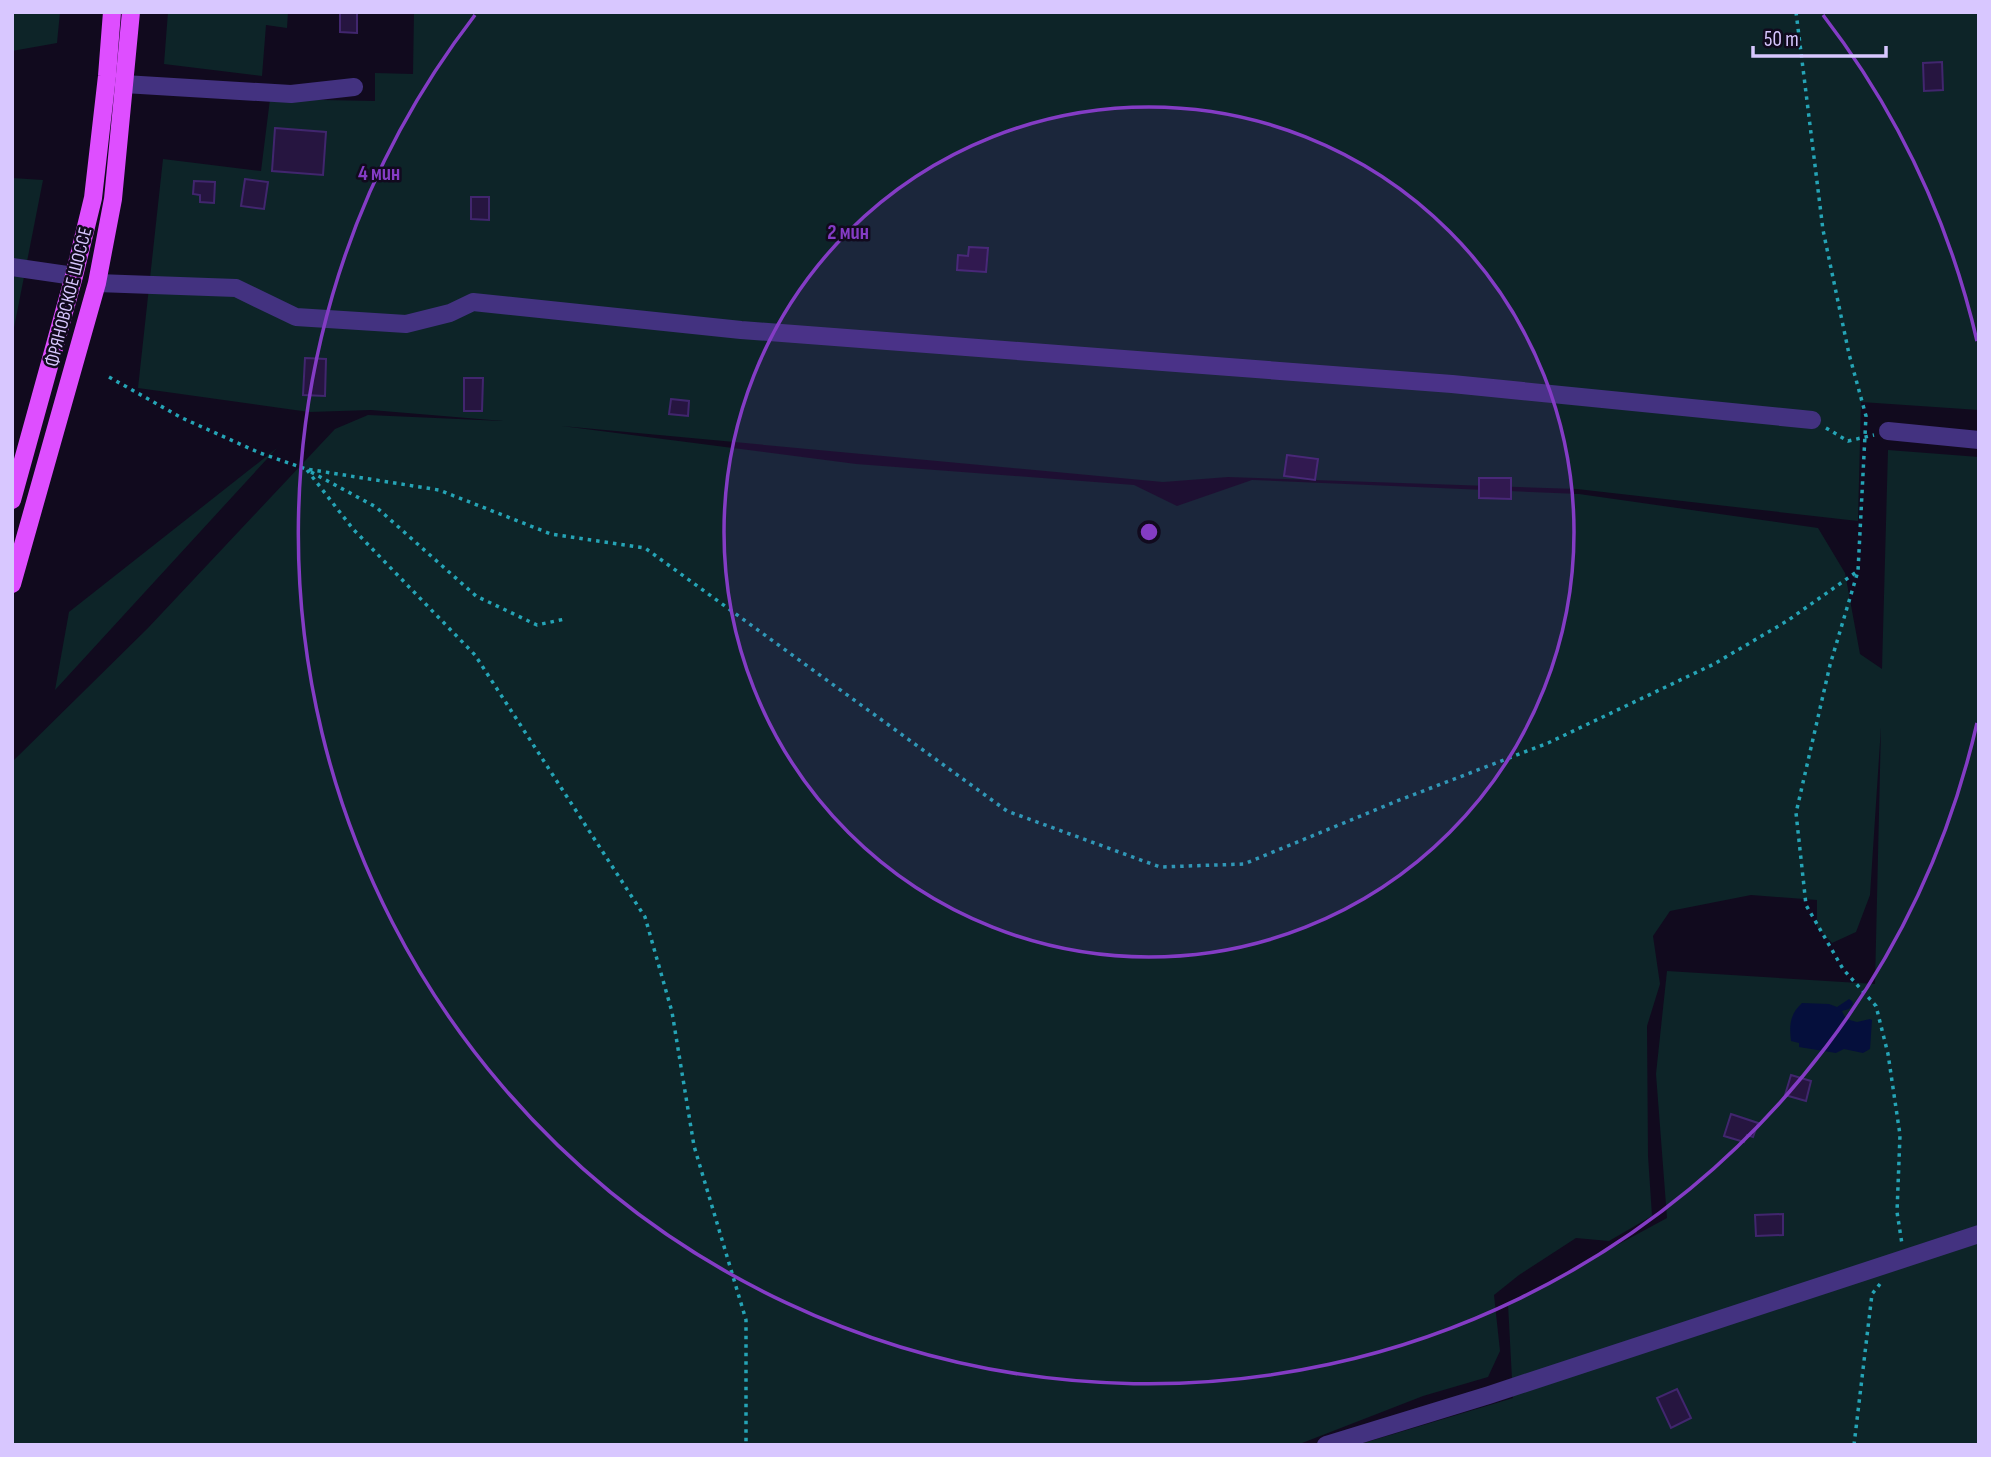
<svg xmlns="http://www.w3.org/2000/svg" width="1991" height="1457" font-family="'Sofia Sans Condensed',sans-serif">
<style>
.green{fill:#0d2428}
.water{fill:#050f3c}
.building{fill:#261540;stroke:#41266e;stroke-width:2}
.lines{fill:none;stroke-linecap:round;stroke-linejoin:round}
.path{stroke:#25a4b6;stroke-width:3.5;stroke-dasharray:3.5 5;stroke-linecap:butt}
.minor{stroke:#433280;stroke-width:18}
.major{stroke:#de4eff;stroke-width:18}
.ring{fill:none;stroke:#843cc5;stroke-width:3.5}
.labels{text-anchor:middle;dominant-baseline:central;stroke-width:5;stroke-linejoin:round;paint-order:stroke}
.street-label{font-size:19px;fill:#d8c7ff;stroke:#110a1e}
.centre{fill:#843cc5;stroke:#110a1e;stroke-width:3.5}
.ring-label{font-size:21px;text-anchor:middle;font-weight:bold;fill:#843cc5;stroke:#110a1e;stroke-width:5;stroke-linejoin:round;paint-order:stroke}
</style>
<rect width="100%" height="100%" fill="#110a1e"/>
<g class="green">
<path d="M12 12H60L57 43 12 51Z"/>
<path d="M168 12H288L287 28 266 25 262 76 164 64Z"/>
<path d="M414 12H1979V410L1861 402 1858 521 1577 489 1228 477 1163 482 562 426 856 464 1134 485 1177 506 1252 480 1579 494 1818 528 1845 573 1860 654 1882 669 1888 450 1979 457V1445H1357L1513 1398 1508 1304 1667 1218 1656 1074 1667 971 1875 984 1881 727 1870 895 1856 932 1832 943 1817 927V900L1751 895 1670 911 1653 936 1660 984 1647 1026 1648 1156 1652 1216 1609 1241 1576 1238 1519 1275 1494 1295 1500 1351 1488 1377 1423 1396 1297 1445H12V762L148 628 335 429 368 415 503 421 371 410 309 412 138 388 163 159 261 171 270 99 375 101V73L413 74Z"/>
<path d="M12 178 43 180 12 338Z"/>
<path d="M277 448 55 690 69 612Z"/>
</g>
<path class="water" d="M1849 999 1852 1001 1853 1004 1849 1009 1842 1011 1846 1019 1857 1022 1870 1019 1872 1020 1870 1049 1863 1053 1844 1049 1836 1053 1799 1047V1043L1791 1041C1789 1025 1790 1014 1802 1003L1829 1004 1837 1007Z"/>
<g class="building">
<path d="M340 12H357V33L340 32Z"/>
<path d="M1942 62 1943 90 1924 91 1923 63Z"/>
<path d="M275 128 326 132 323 175 272 171Z"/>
<path d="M245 179 268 182 264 209 241 206Z"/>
<path d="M194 181 215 182 214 203 200 202V195L193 194Z"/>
<path d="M471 197H489V220L471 219Z"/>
<path d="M969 247 988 248 986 272 957 270 958 255 968 256Z"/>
<path d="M305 358 326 359 325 396 303 395Z"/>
<path d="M464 378H483L482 411H464Z"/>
<path d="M671 399 689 401 688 416 669 414Z"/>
<path d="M1287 455 1318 459 1315 480 1284 476Z"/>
<path d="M1479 478H1511V499L1479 498Z"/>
<path d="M1791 1075 1811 1081 1806 1101 1785 1095Z"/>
<path d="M1731 1114 1758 1123 1753 1137 1747 1135 1744 1142 1724 1136Z"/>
<path d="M1783 1214V1235L1756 1236 1755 1215Z"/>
<path d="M1677 1389 1691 1418 1671 1428 1657 1398Z"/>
</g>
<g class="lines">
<g class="path">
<path d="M1796 12 1823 230 1849 354 1866 416 1858 571 1830 665 1796 813 1806 905 1843 969 1876 1006 1888 1054 1900 1135 1897 1212 1902 1244"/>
<path d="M109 377 182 418 260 453 306 469 439 490 551 534 645 548 1007 811 1160 867 1244 864 1397 801 1548 743 1714 664 1787 621 1858 571"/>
<path d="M1826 428 1848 441 1874 435"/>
<path d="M307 470 353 529 475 655 645 917 672 1012 694 1146 746 1320V1445"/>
<path d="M311 472 376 507 476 596 537 625 565 619"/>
<path d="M1854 1445 1872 1294 1880 1284"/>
</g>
<g class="minor">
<path d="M124 84 291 94 354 87"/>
<path d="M12 267 74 276"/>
<path d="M97 283 236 288 296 317 406 324 450 313 473 302 741 330 1452 384 1812 420"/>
<path d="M1888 431 1979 440"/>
<path d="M1326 1445 1489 1395 1979 1234"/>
</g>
<g class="major">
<path d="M12 500 74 276 93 198 107 76 112 12"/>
<path d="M12 584 97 283 113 199 131 12"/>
</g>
</g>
<circle cx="1149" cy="532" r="425" fill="#843cc5" fill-opacity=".12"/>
<g class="ring">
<circle cx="1149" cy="532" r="425"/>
<path d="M1977 723A850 850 0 1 1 475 15M1823 15A850 850 0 0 1 1977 341"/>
</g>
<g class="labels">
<g class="street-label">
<text transform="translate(69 297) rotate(-76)">ФРЯНОВСКОЕ ШОССЕ</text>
</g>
</g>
<circle cx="1149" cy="532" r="10" class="centre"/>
<g class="ring-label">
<text x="379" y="180">4 мин</text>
<text x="848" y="239">2 мин</text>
</g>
<rect width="1991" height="1457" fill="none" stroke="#d8c7ff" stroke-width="28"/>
<path d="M1753 46v10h133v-10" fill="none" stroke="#d8c7ff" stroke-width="3.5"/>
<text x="1764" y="46" font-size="21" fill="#d8c7ff" stroke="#110a1e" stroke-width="5" paint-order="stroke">50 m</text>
</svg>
